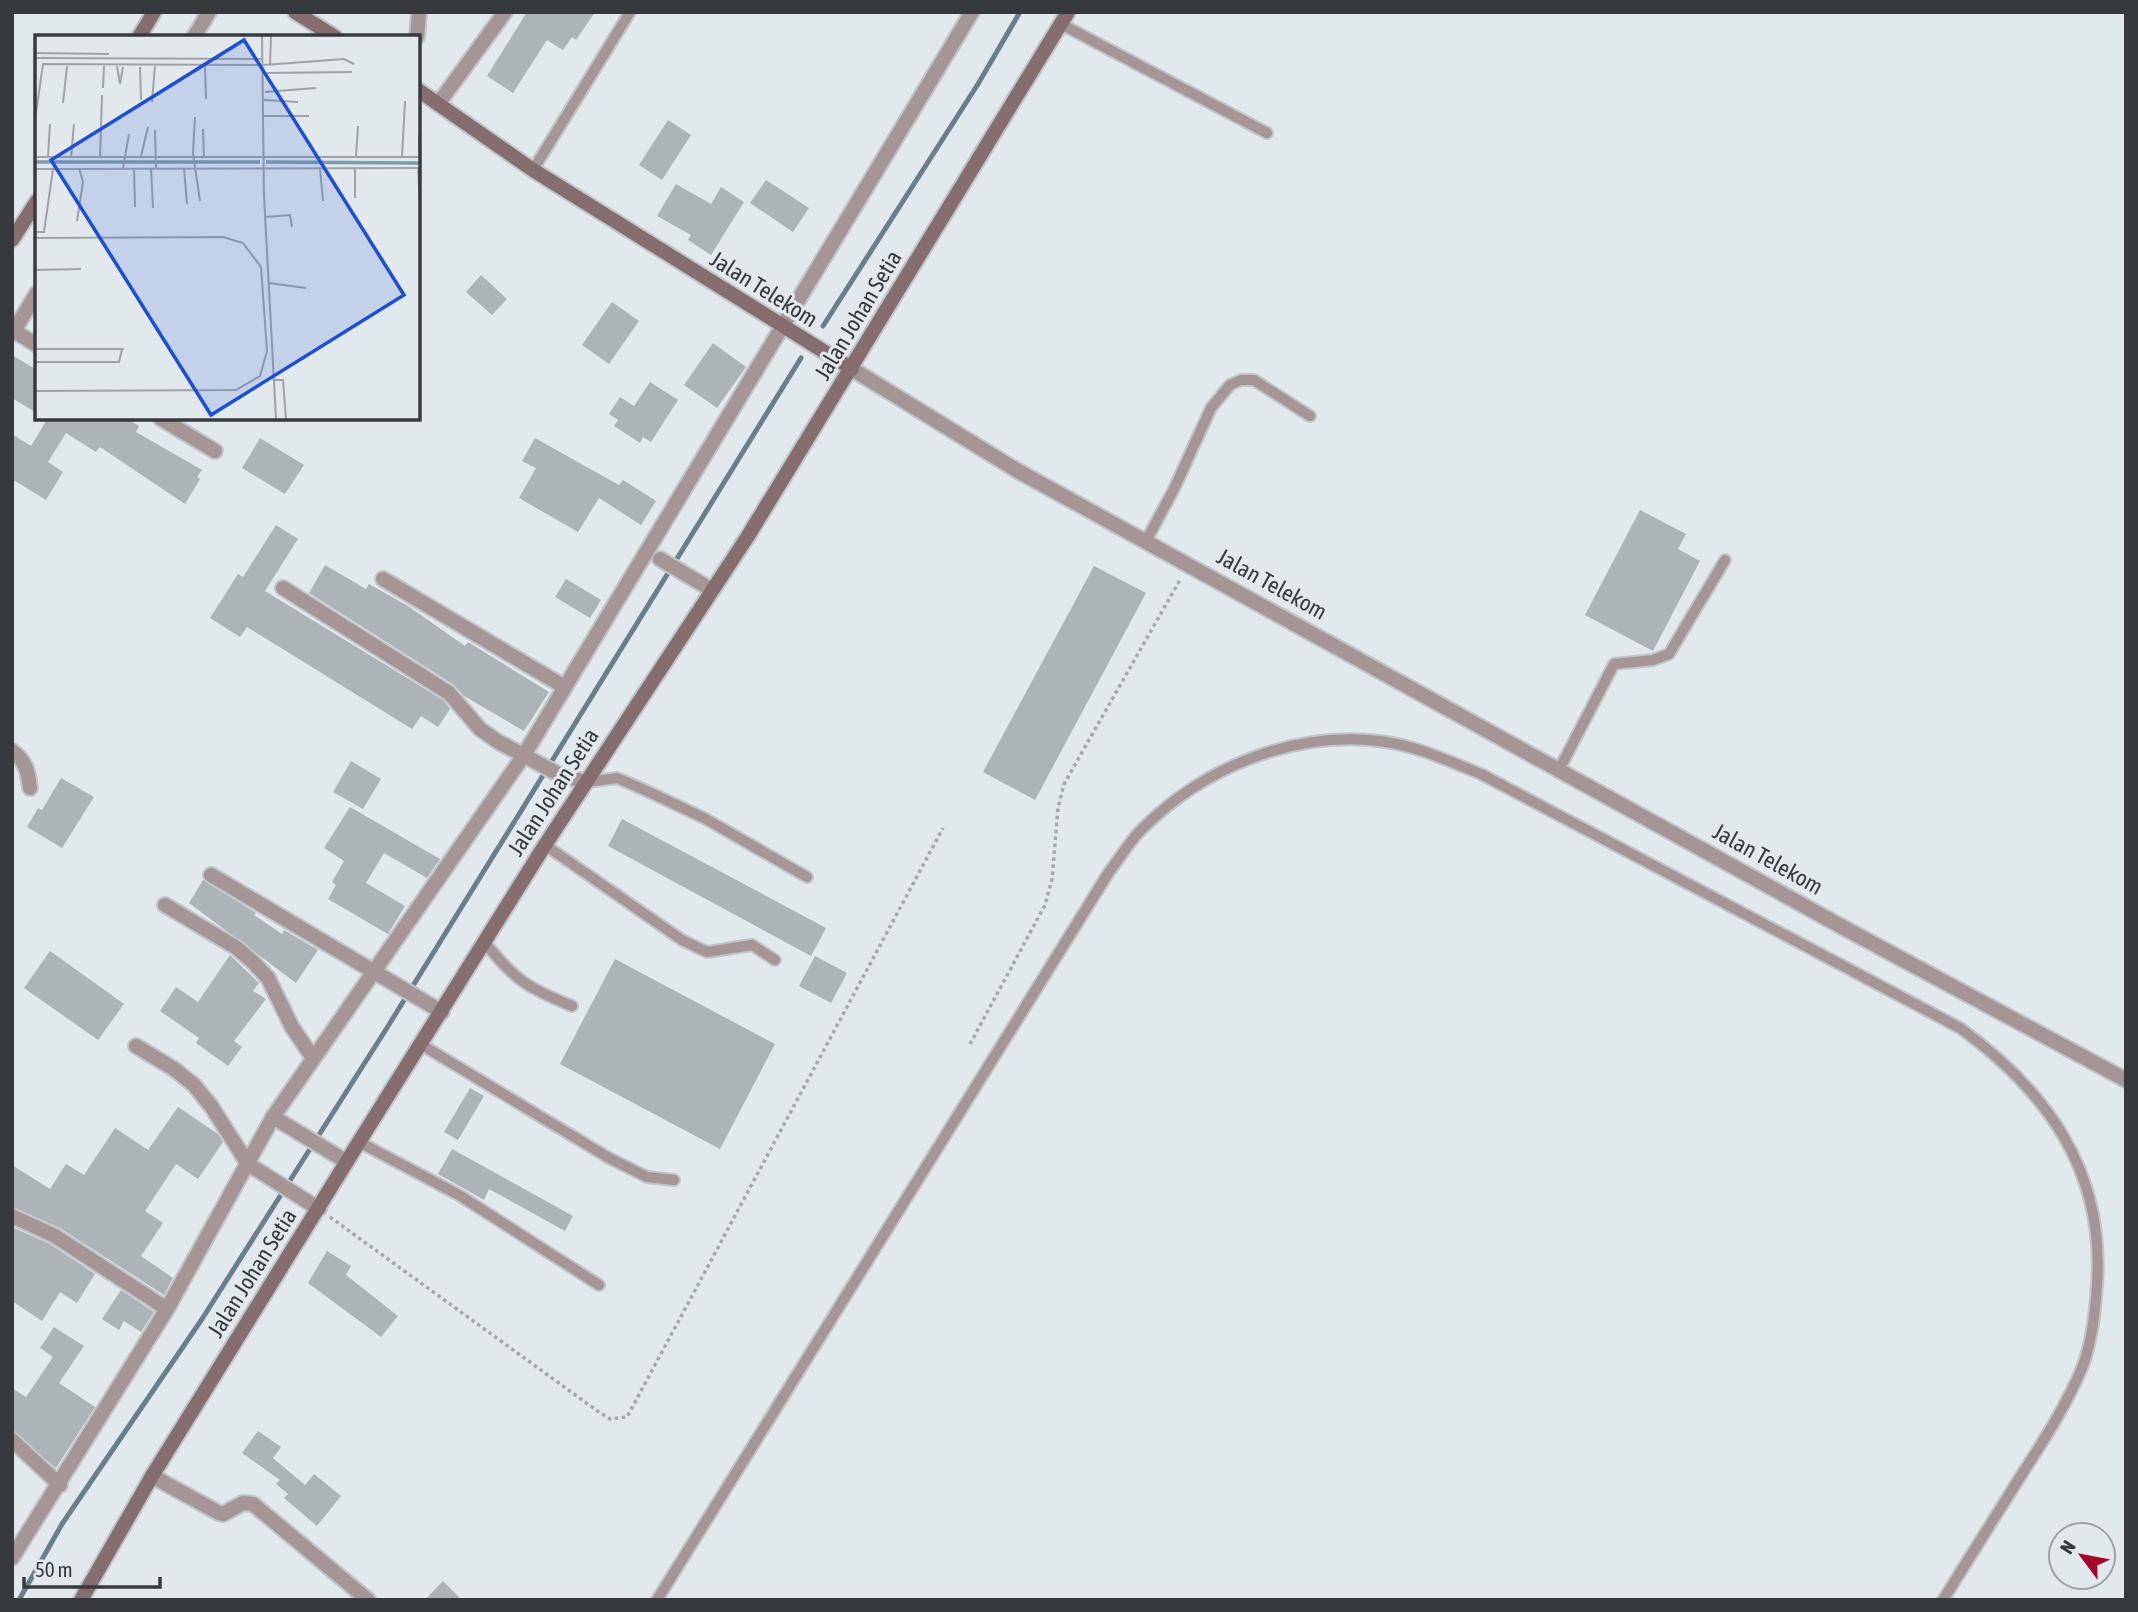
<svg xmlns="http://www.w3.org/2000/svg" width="2138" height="1612" font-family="'Asap Condensed',sans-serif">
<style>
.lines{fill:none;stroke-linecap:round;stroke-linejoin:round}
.stream{stroke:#687f8c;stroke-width:5}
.building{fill:#acb4b8}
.lane-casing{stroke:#bfc6ca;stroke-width:14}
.street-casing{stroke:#bfc6ca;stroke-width:18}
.secondary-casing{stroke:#bfc6ca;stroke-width:18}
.path{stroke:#a3a9ad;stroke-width:3.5;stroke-dasharray:3.5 3.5;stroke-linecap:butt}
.lane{stroke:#a69595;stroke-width:10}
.street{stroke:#a69595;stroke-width:14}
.secondary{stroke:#856e6d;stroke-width:14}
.labels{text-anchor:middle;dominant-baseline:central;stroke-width:6;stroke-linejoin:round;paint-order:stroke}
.street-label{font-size:23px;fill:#373a3c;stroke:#e1e9ed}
.inset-river{fill:none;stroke:#7d9daf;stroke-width:3.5}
.inset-road{fill:none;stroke:#9da3a6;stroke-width:2}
.view{fill:#1d4ed8;fill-opacity:0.15;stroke:#1d4ed8;stroke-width:3.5}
.inset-edge{fill:none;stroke:#373a3c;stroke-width:3.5}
</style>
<rect width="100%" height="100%" fill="#e1e9ed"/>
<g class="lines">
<g class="stream">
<path d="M823 326 978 84 1020 12"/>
<path d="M19 1600 62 1524 202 1319 385 1031 801 358"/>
</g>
</g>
<g class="building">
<path d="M527 12H595L576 40 572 37 563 50 547 40 513 93 487 76Z"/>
<path d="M668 120 691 135 662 180 639 165Z"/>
<path d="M766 180 809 208 793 232 750 203Z"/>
<path d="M676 184 711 204 721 187 744 202 711 255 688 240 691 235 657 216Z"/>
<path d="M481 275 507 299 492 315 466 292Z"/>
<path d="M612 302 639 321 609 364 582 345Z"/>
<path d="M713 343 746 367 717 408 684 385Z"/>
<path d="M12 355 37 370V413L12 398Z"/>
<path d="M650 382 678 400 651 442 643 437 640 443 614 426 618 420 609 414 620 397 634 406Z"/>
<path d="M42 418H126L139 426 136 432 202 470 197 477 200 479 185 504 100 447 96 452 66 433 48 462 63 472 46 500 12 479V434L31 446 46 421Z"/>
<path d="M260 438 304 465 285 494 242 468Z"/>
<path d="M535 438 619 485 623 480 656 501 641 525 599 498 578 532 519 498 536 468 522 461Z"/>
<path d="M1640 510 1686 534 1678 549 1700 561 1653 651 1585 615Z"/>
<path d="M276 525 298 539 265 591 443 700 450 709 438 727 421 716 412 729 247 627 240 637 210 618 238 574 243 577Z"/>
<path d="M325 565 366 589 369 584 408 606 465 646 468 642 549 692 524 731 464 696 454 685 309 593Z"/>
<path d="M1094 566 1146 593 1035 800 983 772Z"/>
<path d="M566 579 601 600 590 618 555 597Z"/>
<path d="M351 761 381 779 363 809 333 792Z"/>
<path d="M61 778 94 797 62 848 27 827 38 808 42 810Z"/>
<path d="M350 807 440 859 427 878 384 853 366 883 405 906 388 934 328 899 336 885 332 882 344 861 324 848Z"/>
<path d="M622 819 826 928 811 956 608 846Z"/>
<path d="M203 880 256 913 254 915 282 934 284 930 318 950 296 983 189 903Z"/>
<path d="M50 951 124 1004 98 1040 24 988Z"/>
<path d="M230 955 259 983 253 991 266 999 234 1041 242 1047 228 1066 196 1043 199 1038 160 1011 176 987 198 1002Z"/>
<path d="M815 956 847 973 831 1003 799 986Z"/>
<path d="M615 959 775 1044 720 1149 560 1064Z"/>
<path d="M470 1088 484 1096 458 1140 444 1132Z"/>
<path d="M178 1107 218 1134 223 1142 198 1179 176 1164 145 1211 163 1223 141 1256 173 1278 164 1295 60 1228 12 1207V1165L50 1189 66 1164 84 1175 115 1128 148 1150Z"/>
<path d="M452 1149 573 1216 565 1231 489 1189 484 1200 438 1174Z"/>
<path d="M12 1227 50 1244 95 1274 77 1303 60 1292 42 1321 12 1301Z"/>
<path d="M327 1251 351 1266 346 1275 398 1316 381 1337 308 1283Z"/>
<path d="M121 1290 154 1312 141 1332 124 1321 119 1330 102 1319Z"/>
<path d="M54 1327 84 1346 59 1383 95 1407 56 1468 12 1431V1388L26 1397 53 1357 40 1348Z"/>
<path d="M258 1431 281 1447 273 1458 305 1485 314 1474 341 1496 317 1526 284 1498 288 1494 276 1484 280 1480 242 1453Z"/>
<path d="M443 1581 462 1600H425Z"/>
</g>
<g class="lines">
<g class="lane-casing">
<g id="lane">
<path d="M1061 24 1267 133"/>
<path d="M533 170 630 12"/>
<path d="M1146 541 1174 489 1211 408 1230 385 1241 380H1254L1310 416"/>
<path d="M1560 768 1614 664 1653 660 1669 654 1725 560"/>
<path d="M587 782 617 778 647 791 704 818 807 877"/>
<path d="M545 845 682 940 707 952 752 945 775 960"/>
<path d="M486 944C516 981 528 988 572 1006"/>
<path d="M422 1045 609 1158 647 1177 674 1180"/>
<path d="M359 1142 459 1195 599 1285"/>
<path d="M657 1600 1109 872C1120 858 1129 842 1142 829 1203 768 1292 731 1379 741 1415 745 1448 761 1481 774L1960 1028C2048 1092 2105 1172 2097 1285 2095 1313 2092 1342 2082 1368 2066 1406 2044 1440 2022 1474 1996 1516 1969 1558 1943 1600"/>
</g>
</g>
<g class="street-casing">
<g id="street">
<path d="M194 37 209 12"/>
<path d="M417 37 419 12"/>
<path d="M438 104 505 12"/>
<path d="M14 331 37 345"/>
<path d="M12 334 37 293"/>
<path d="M852 369 1018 471 1846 929 2126 1080"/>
<path d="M160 418 215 451"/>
<path d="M660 559 712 590"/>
<path d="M383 579 563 686"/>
<path d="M283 588 449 693 480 729 497 741 562 776 587 782"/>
<path d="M12 751C26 761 28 772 30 788"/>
<path d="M211 875 442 1012"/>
<path d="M165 905 237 948 254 963 268 978 292 1027 313 1058"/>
<path d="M136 1046 174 1069 194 1085 211 1106 248 1164 319 1209"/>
<path d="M273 1117 347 1162"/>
<path d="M12 1216 55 1236 167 1309"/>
<path d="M12 1440 60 1485"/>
<path d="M152 1476 219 1513 223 1514 243 1503 253 1504 368 1600"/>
<path d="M12 1558 167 1309 273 1117 524 755 972 12"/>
</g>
</g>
<g class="secondary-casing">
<g id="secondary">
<path d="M295 12 335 37"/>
<path d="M139 37 154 12"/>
<path d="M418 90 533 170 852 369"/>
<path d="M12 240 37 201"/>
<path d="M81 1600 152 1476 359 1142 545 845 748 536 1068 12"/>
</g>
</g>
<g class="path">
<path d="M970 1044 1045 905 1052 879 1058 808 1064 784 1181 578"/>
<path d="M330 1217 596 1410 610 1419 627 1417 943 828"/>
</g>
<use href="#lane" class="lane"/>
<use href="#street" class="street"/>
<use href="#secondary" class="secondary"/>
</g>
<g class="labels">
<g class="street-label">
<text transform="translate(764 289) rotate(32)">Jalan Telekom</text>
<text transform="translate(858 315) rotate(-59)">Jalan Johan Setia</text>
<text transform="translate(1272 584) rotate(29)">Jalan Telekom</text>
<text transform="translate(553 792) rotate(-57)">Jalan Johan Setia</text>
<text transform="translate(1768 859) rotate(29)">Jalan Telekom</text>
<text transform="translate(252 1273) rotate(-58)">Jalan Johan Setia</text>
</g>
</g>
<g transform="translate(35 35)">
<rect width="385" height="385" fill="#e1e9ed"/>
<path class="inset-river" d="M0 127H225M231 127 384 128"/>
<path class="inset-road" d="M227 1 229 161 241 384M0 18 74 19M0 23 227 24M235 29 236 1M82 31 85 49 88 32M170 31 171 64M105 32 106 65M229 38 317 37M68 53 69 31M230 57 281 53M229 65 263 67M117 67 120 31M28 68 32 31M229 81H274M160 82 158 119 165 166M0 85 8 29 229 30 309 24 319 29M168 94 169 123M120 95 121 133M384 100 385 130M106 121 113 92M321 121 323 91M0 122H385M13 122 15 89M65 122 67 60M367 122 370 66M36 123 39 89M88 133 94 99M99 133 100 172M116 133 118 173M149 133 152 169M285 133 288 166M320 133V163M383 133 385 169M0 134 385 133M230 182 255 180 257 192M42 186 48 147 44 133M0 197H9L18 134M0 203 188 202 208 208 226 232 232 316 225 341 201 355 0 356M0 235 46 234M234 248 271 253M0 314H89M0 327H84L87 314M239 345H248L251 384"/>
<path class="view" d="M209 5 369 260 176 380 16 125Z"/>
<rect width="385" height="385" class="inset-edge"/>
</g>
<rect width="2138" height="1612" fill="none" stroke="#373a3c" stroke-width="28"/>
<g transform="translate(2082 1556) rotate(302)"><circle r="33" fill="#e1e9ed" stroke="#9da3a6" stroke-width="2"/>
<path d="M0-5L12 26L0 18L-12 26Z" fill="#a3042a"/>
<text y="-10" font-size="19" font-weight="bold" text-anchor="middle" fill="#373a3c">N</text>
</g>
<path d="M24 1577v10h136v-10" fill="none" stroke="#373a3c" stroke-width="3.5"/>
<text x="35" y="1577" font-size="21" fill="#373a3c" stroke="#e1e9ed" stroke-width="5" paint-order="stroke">50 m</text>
</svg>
